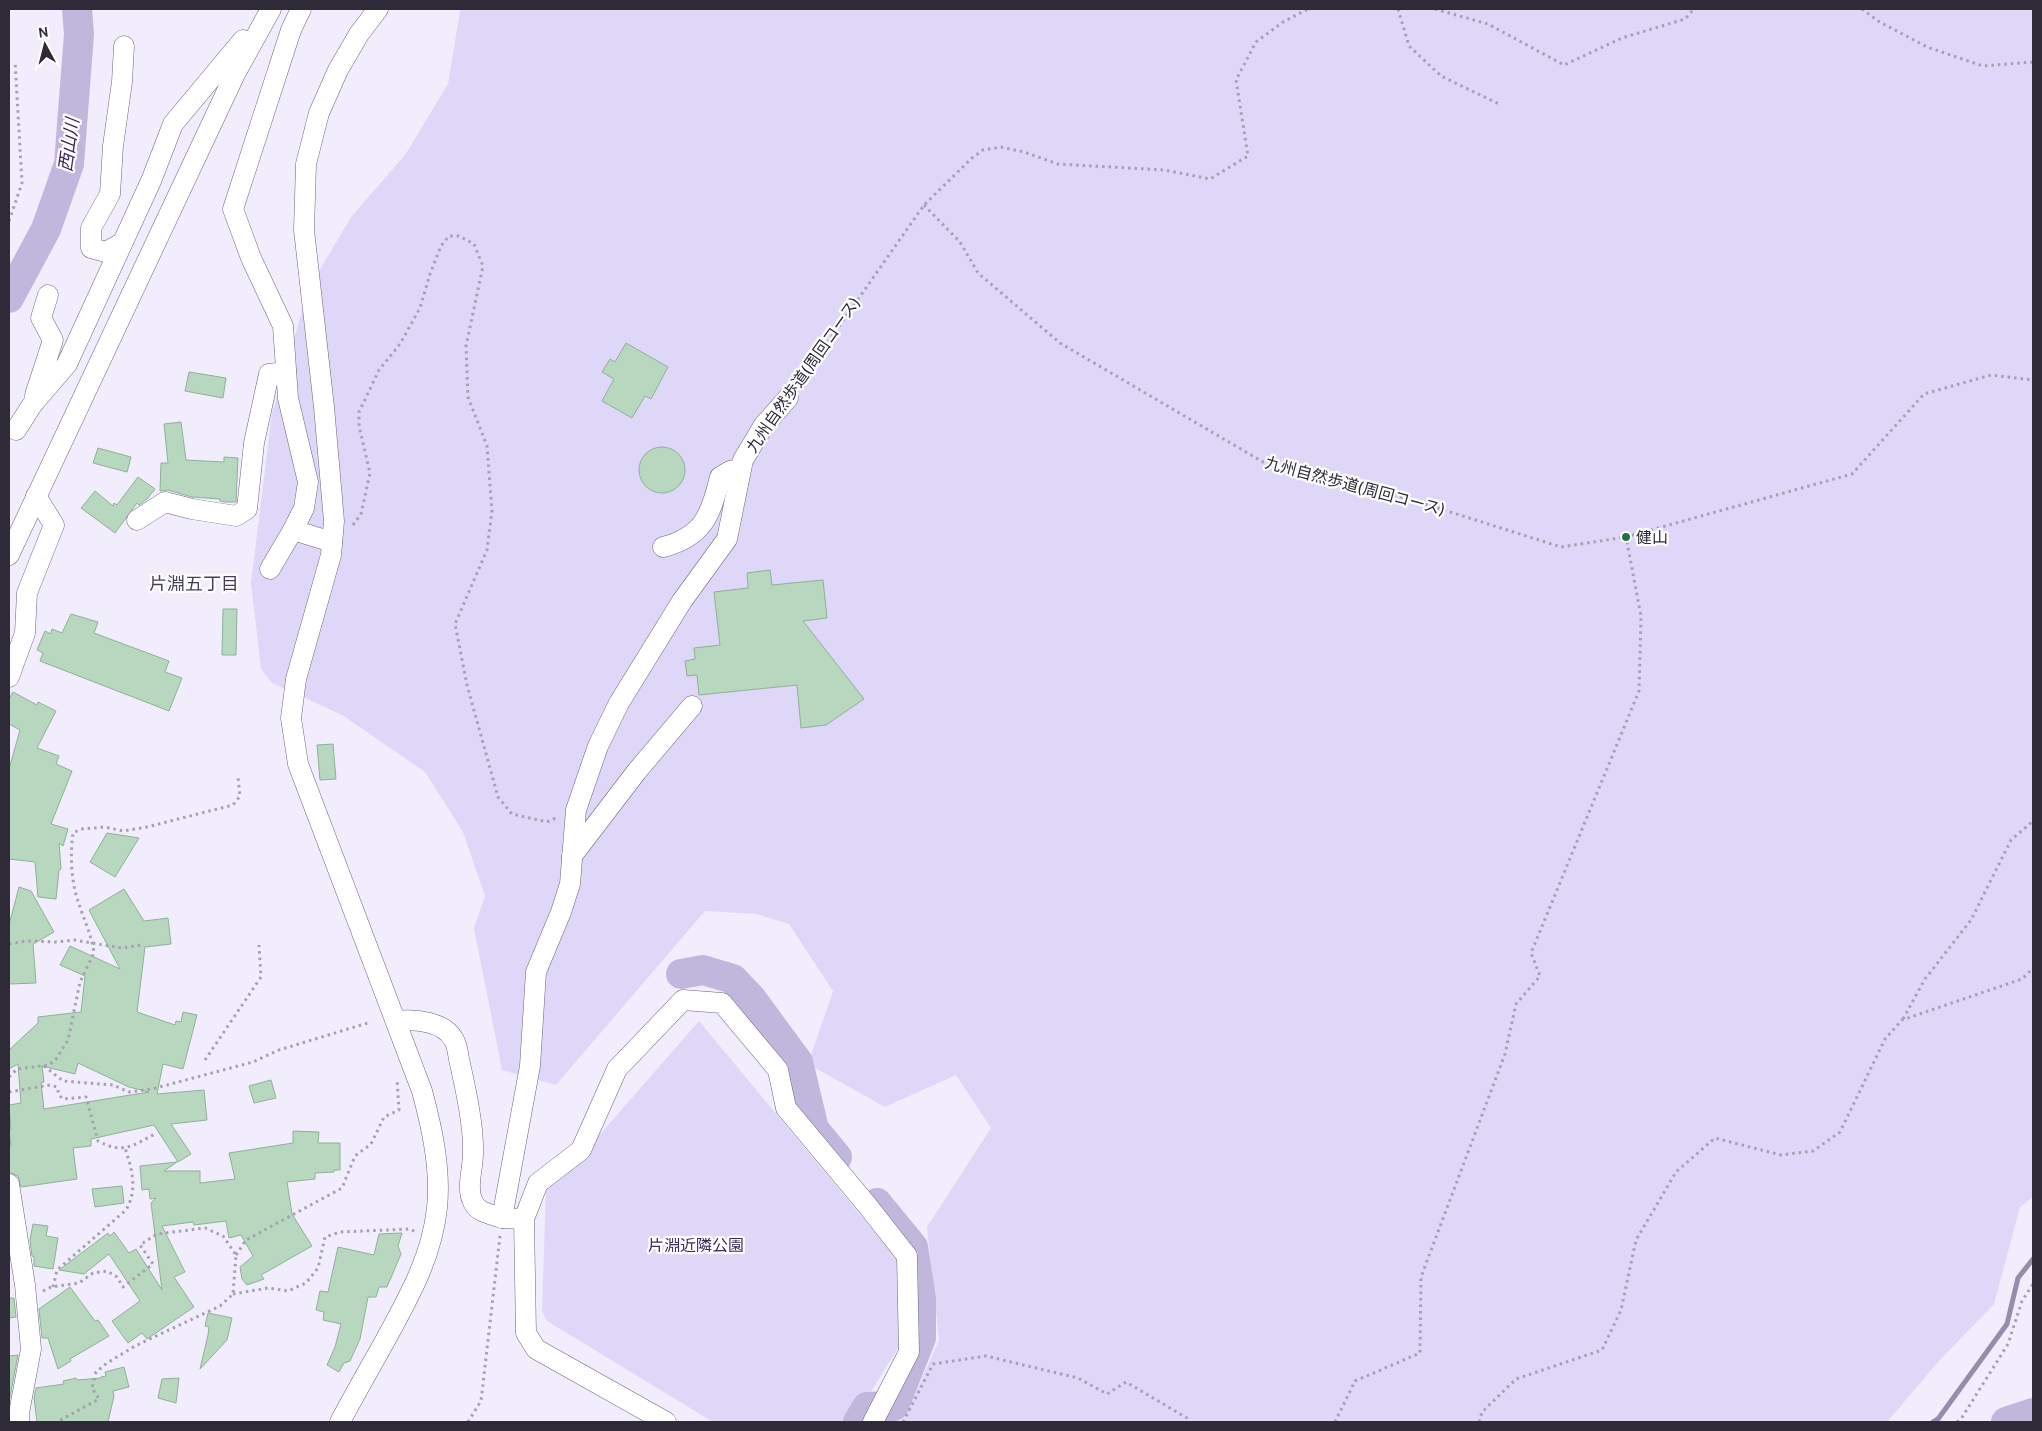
<svg xmlns="http://www.w3.org/2000/svg" width="2042" height="1431" font-family="Cabin,'Noto Sans JP',sans-serif">
<style>
.green{fill:#dfd7f7}
.lines{fill:none;stroke-linecap:round;stroke-linejoin:round}
.stream{stroke:#958dac;stroke-width:5}
.river{stroke:#c1b7dd;stroke-width:30}
.building{fill:#b7d8bf;stroke:#90b098;fill-rule:evenodd}
.minor-casing{stroke:#6b6382;stroke-width:21}
.path{stroke:#a5a1b0;stroke-width:3;stroke-dasharray:2.5 4;stroke-linecap:butt}
.minor{stroke:#fff;stroke-width:20}
.poi-dot{fill:#237243;stroke:#fff;stroke-width:2}
.labels{text-anchor:middle;dominant-baseline:central;stroke-width:4.5;stroke-linejoin:round;paint-order:stroke}
.street-label{font-size:16px;fill:#2e2a38;stroke:#fff}
.poi-label{font-size:16px;fill:#2e2a38;stroke:#fff;text-anchor:start}
.park-label{font-size:16px;fill:#3a2a5a;stroke:#fff}
.water-label{font-size:18px;font-style:italic;fill:#382758;stroke:#fff}
.neighbourhood-label{font-size:18px;fill:#453d5a;stroke:#fff}
</style>
<rect width="100%" height="100%" fill="#f1edfc"/>
<g class="green">
<path d="M462 9H2033V1197L2020 1207 1994 1304 1939 1361 1887 1422H903L939 1340 927 1227 991 1128 956 1075 885 1107 808 1064 833 991 789 924 756 914 705 911 556 1085 502 1070 474 928 485 896 463 832 425 772 342 715 272 683 261 669 251 583 272 413 309 288 351 217 405 155 448 84 460 11Z"/>
<path d="M699 1021 897 1259 900 1345 852 1422H713L547 1321 542 1311 546 1189 582 1155Z"/>
</g>
<g class="lines">
<path class="stream" d="M1933 1422 1938 1419 2007 1324 2018 1278 2033 1259"/>
<g class="river">
<path d="M9 298 46 229 69 164 79 34 77 9"/>
<path d="M681 974 703 970 733 979 751 998 798 1062 814 1129 837 1157"/>
<path d="M858 1422 867 1407 894 1406 921 1338V1299L913 1247 877 1203"/>
<path d="M2006 1422 2033 1413"/>
</g>
</g>
<g class="building">
<path d="M626 343 668 367 651 399 645 396 632 418 602 401 614 379 602 372 610 359 615 362Z"/>
<path d="M189 372 226 378 223 398 185 391Z"/>
<path d="M181 422 186 460 224 462V457L238 458 236 502H226L220 501V499L192 497 168 490 160 491 161 463H168L164 424Z"/>
<circle cx="662" cy="470" r="23"/>
<path d="M98 448 131 457 127 472 93 463Z"/>
<path d="M138 477 155 489 147 499 139 505 137 503 115 533 81 508 95 491 113 506 114 503 117 505Z"/>
<path d="M770 570 772 585 823 580 827 618 803 621 864 699 826 725 801 728 797 685 699 695 697 675 687 676 685 661 695 659 694 648 720 645 714 592 748 588 747 573Z"/>
<path d="M223 609H237L236 655H222Z"/>
<path d="M71 614 98 622 94 633 169 661 165 672 182 678 169 711 40 661 43 653 37 650 45 631 51 634 52 629 62 633Z"/>
<path d="M13 692 37 705 38 702 56 711 37 748 59 756 56 764 72 771 51 824 68 829 63 846 59 843 61 869 59 870 56 899 38 897 35 862 9 859V769L20 730 9 724V699Z"/>
<path d="M333 744 336 779 320 780 317 745Z"/>
<path d="M107 833 139 838 115 877 90 862Z"/>
<path d="M19 887 31 891 54 932 33 944 36 983 9 984V925Z"/>
<path d="M124 889 144 921 168 918 171 944 145 947 137 1012 175 1025 176 1021 181 1022 183 1012 197 1015 183 1069 163 1064 157 1094 204 1090 207 1120 171 1124 191 1154 178 1162 154 1125 91 1139V1146L73 1148 77 1179 21 1187 18 1176 9 1172V1146H11L9 1130H11L9 1105 21 1103 18 1064 9 1069V1050L38 1023V1017L81 1012 85 976 60 965 70 946 120 969 89 910ZM78 1063 129 1087 149 1092 44 1109 41 1083 44 1082 42 1066 75 1074Z"/>
<path d="M271 1080 276 1098 254 1103 249 1086Z"/>
<path d="M293 1131 319 1132 318 1143H340V1170H334V1172L315 1173V1179L287 1182 292 1214 312 1246 261 1275 264 1279 247 1285 242 1279 240 1267 253 1256 241 1235 229 1238 226 1221 194 1225 193 1222 162 1226 185 1272 174 1277 194 1307 147 1339 142 1333 128 1343 112 1321 140 1301 109 1254 84 1274 59 1270 108 1233 110 1236 114 1232 129 1253 136 1249 162 1290 151 1203 156 1198 150 1199 149 1189 142 1190 140 1166 177 1162 164 1171H200V1183L235 1179 229 1153 293 1143Z"/>
<path d="M122 1186 124 1203 95 1207 92 1189Z"/>
<path d="M33 1224 48 1226 46 1236 58 1238 53 1269 34 1266V1257L32 1256 30 1240Z"/>
<path d="M402 1233 398 1246 401 1254 387 1287H379L376 1297H368L360 1339 350 1361 344 1363 339 1372 327 1365 335 1347 341 1324 323 1320 324 1312 316 1310 320 1291 328 1292 338 1247 374 1255 379 1234Z"/>
<path d="M70 1287 95 1321 98 1320 109 1336 70 1359 71 1361 58 1369 48 1338H42L39 1309Z"/>
<path d="M9 1298H14L16 1317 9 1318Z"/>
<path d="M208 1313 232 1318 227 1340 200 1369 208 1335 209 1327 205 1326Z"/>
<path d="M18 1355 9 1402V1356Z"/>
<path d="M124 1367 129 1387 113 1391 114 1396 108 1422H37L34 1398 36 1388 64 1384 63 1381 76 1378 77 1380 101 1378V1377L106 1376 105 1372Z"/>
<path d="M179 1378 176 1403 158 1398 162 1379Z"/>
</g>
<g class="lines">
<g class="minor-casing">
<g id="minor">
<path d="M301 9 291 30 233 209 251 258 283 326 288 398 308 482 304 508 293 530 332 542"/>
<path d="M122 243 106 252 91 248V228L110 194 113 146 122 82 124 46"/>
<path d="M35 395 53 340 41 318 48 295"/>
<path d="M16 430 32 405 67 364 151 181 173 124 243 40"/>
<path d="M137 520 165 502 192 509 236 516 247 509 254 443 269 374 286 372"/>
<path d="M663 547C703 537 711 515 720 477L730 471 740 469"/>
<path d="M9 555 235 74 271 9"/>
<path d="M270 569 293 530"/>
<path d="M9 677 25 633 27 593 54 525 36 496"/>
<path d="M572 856 637 771 692 706"/>
<path d="M396 1021C415 1019 444 1021 454 1040 457 1045 458 1053 459 1059 465 1086 474 1126 473 1153 473 1169 466 1188 473 1202 478 1213 491 1214 502 1218"/>
<path d="M9 1184 25 1285 31 1349 19 1413V1422"/>
<path d="M524 1219 502 1218 530 1066 536 972 561 912 570 884 576 810 598 746 619 703 682 601 727 539 743 460 764 425 788 398"/>
<path d="M340 1422C355 1394 371 1366 386 1339 409 1297 432 1256 437 1208 441 1169 432 1128 422 1091L298 764 291 718 296 679 331 555 334 521 324 407 304 230 306 164 319 113 338 70 359 34 378 9"/>
<path d="M666 1422 536 1349 526 1333 524 1219 538 1183 581 1150 617 1069 683 1000 722 1003 778 1070 786 1108 867 1205 907 1256 909 1352 873 1422"/>
</g>
</g>
<g class="path">
<path d="M1398 9 1409 46 1441 76 1499 104"/>
<path d="M1435 9 1488 24 1564 65 1622 38 1685 19 1694 9"/>
<path d="M1862 9 1878 21 1927 47 1983 66 2033 62"/>
<path d="M924 205 960 242 978 273 1060 343 1263 462 1409 499 1561 547 1626 537 1852 474 1924 394 1991 375 2033 380"/>
<path d="M9 221 22 183 15 61"/>
<path d="M798 385 924 205 972 158 983 150 1001 147 1024 152 1058 164 1164 170 1210 179 1248 156 1236 80 1256 42 1283 22 1308 9"/>
<path d="M353 525 361 514 370 473 359 426V412L379 370 400 344 420 308 430 274 441 246 449 236H459L474 244 483 266 466 346 468 397 487 446 492 511 487 550 455 624 467 685 498 797 512 814 547 822 558 817"/>
<path d="M9 944 26 941 57 942 74 940 122 948 142 945"/>
<path d="M1903 1019 1925 979 1971 920 2011 840 2033 821"/>
<path d="M205 1060 261 977 259 945"/>
<path d="M44 1066 63 1081 113 1085 129 1092 152 1089 253 1062 279 1050 371 1022"/>
<path d="M9 1077 17 1069 49 1065 56 1059 68 1040 80 982 94 953C92 936 84 920 79 904 71 883 70 855 73 833L81 829 105 827 123 831 147 827 233 805 240 796 238 777"/>
<path d="M9 1092 50 1085 57 1087 59 1095 63 1099 86 1097 98 1141C124 1155 133 1145 157 1133"/>
<path d="M236 1255 246 1240 342 1188 355 1156 371 1144 384 1117 399 1110 397 1079"/>
<path d="M53 1287 57 1270 126 1210C138 1189 132 1170 125 1148"/>
<path d="M43 1291 51 1287 79 1283 93 1273 107 1271 117 1277 123 1287 153 1264 140 1245 157 1234 205 1228 223 1236 236 1255 233 1294 220 1306 135 1346 107 1363 96 1372 92 1388 99 1399 57 1422"/>
<path d="M233 1294 268 1288 288 1291 306 1283 318 1268 325 1237 340 1232 410 1229 416 1232"/>
<path d="M468 1422 481 1401 500 1236"/>
<path d="M903 1422 933 1364 986 1356 1078 1378 1107 1394 1126 1382 1187 1418 1190 1422"/>
<path d="M1335 1422 1355 1381 1420 1353 1421 1277 1505 1054 1516 1004 1540 976 1531 953 1639 691 1641 616 1626 537"/>
<path d="M1479 1422 1482 1412 1516 1379 1602 1350 1621 1310 1636 1240 1676 1172 1715 1138 1781 1155 1813 1151 1840 1132 1885 1039 1902 1020 2022 979 2033 968"/>
<path d="M1957 1422 1961 1419 2008 1344 2022 1301 2033 1284"/>
</g>
<use href="#minor" class="minor"/>
</g>
<circle class="poi-dot" cx="1626" cy="537" r="5"/>
<g class="labels">
<g class="street-label">
<text transform="translate(803 375) rotate(-55)">九州自然歩道(周回コース)</text>
<text transform="translate(1355 486) rotate(15)">九州自然歩道(周回コース)</text>
</g>
<g class="poi-label">
<text x="1636" y="537">健山</text>
</g>
<g class="park-label">
<text x="696" y="1245">片淵近隣公園</text>
</g>
<g class="water-label">
<text transform="translate(69 145) rotate(-82)">西山川</text>
</g>
<g class="neighbourhood-label">
<text x="194" y="584">片淵五丁目</text>
</g>
</g>
<rect width="2042" height="1431" fill="none" stroke="#2e2a38" stroke-width="20"/>
<g transform="translate(45 45) rotate(353)" stroke="#ffffff" stroke-width="4" paint-order="stroke">
<path d="M0-4L9 19L0 12L-9 19Z" fill="#2e2a38"/>
<text y="-8" font-size="14" font-weight="bold" text-anchor="middle" fill="#2e2a38">N</text>
</g>
</svg>
